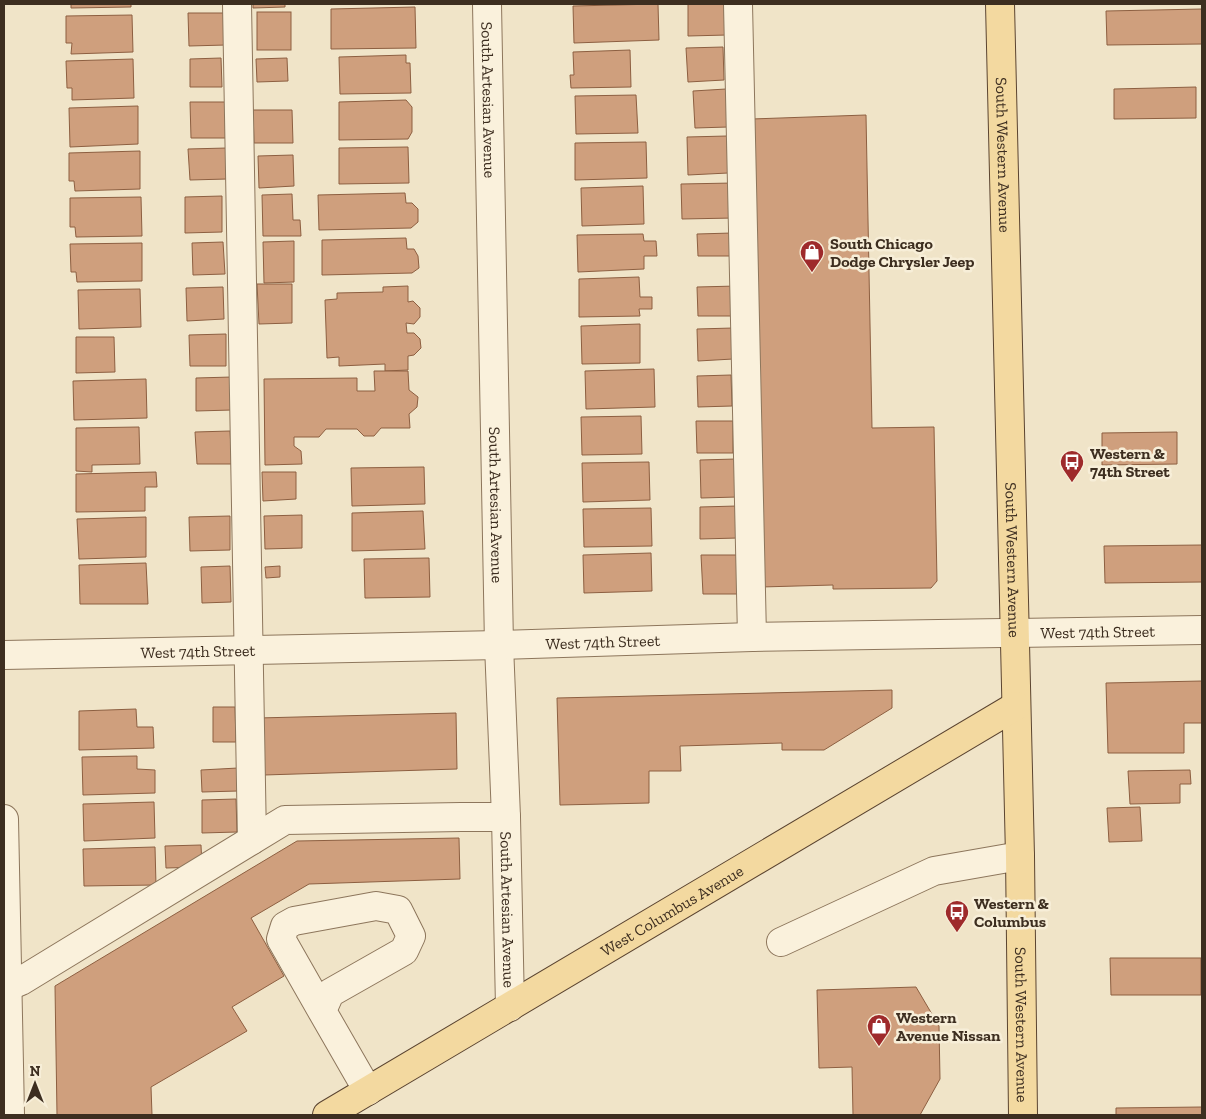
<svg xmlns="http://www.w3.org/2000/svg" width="1206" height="1119" font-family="'Zilla Slab',serif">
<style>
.building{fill:#cf9f7d;stroke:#8d5f41}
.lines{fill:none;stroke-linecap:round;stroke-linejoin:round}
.minor-casing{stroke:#8d765c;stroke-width:30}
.major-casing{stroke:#5b4430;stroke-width:30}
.minor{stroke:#faf1dc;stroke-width:28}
.major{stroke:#f3d9a0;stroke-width:28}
.labels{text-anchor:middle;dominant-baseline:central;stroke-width:5;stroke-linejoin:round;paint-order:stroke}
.street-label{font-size:16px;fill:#3d2e20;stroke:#f7eed8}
.poi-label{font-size:16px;font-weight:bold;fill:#3d2e20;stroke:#f7eed8;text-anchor:start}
</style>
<rect width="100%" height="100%" fill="#f0e4c8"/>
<g class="building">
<path d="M71 4H131V7L71 8Z"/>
<path d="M253 4H285V7L253 8Z"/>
<path d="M658 4 659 40 574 43 573 6Z"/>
<path d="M688 4H726L727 35 688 36Z"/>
<path d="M415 7 416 48 331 49V9Z"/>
<path d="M1202 9V44L1107 45 1106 11Z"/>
<rect x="257" y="12" width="34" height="38"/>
<path d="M188 13H225L226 45 189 46Z"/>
<path d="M132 15 133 52 71 54 72 43H66V16Z"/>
<path d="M723 47 724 80 688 82 686 48Z"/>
<path d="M630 50 631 87 571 88 570 75H574L573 52Z"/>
<path d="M406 55V63H410L411 93 340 94 339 57Z"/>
<path d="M221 58 222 87H190V59Z"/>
<path d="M287 58 288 81 257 82 256 59Z"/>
<path d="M133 59 134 98 72 100V88H67L66 61Z"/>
<path d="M1196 87V118L1114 119V89Z"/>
<path d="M726 89 728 127 695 128 693 91Z"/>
<path d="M636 95 638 133 576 134 575 96Z"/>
<path d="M406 100 412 107V132L408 139 339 140V102Z"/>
<path d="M190 102H227L229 138H191Z"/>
<path d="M138 106V144L70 147 69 108Z"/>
<path d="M253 110H292L293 143H254Z"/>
<path d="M866 115 872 428 934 427 937 581 931 588 833 589V585L761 587 752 119Z"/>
<path d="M727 136 728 173 688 175 687 137Z"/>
<path d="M646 142 647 178 575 180V143Z"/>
<path d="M408 147 409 183 339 184V148Z"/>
<path d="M227 148V179L190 180 188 149Z"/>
<path d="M140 151V189L75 191 74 181H69V153Z"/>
<path d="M293 155 294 186 259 188 258 156Z"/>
<path d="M733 183 734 218 682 219 681 184Z"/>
<path d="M643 186 644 224 582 226 581 188Z"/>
<path d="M405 193 406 203H412L418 209V222L411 228 319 230 318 195Z"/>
<path d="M292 194 293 220H300L301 236H263L262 195Z"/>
<path d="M222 196V232L185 233V197Z"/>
<path d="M141 197 142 236 76 237 75 227H70V198Z"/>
<path d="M732 233 733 256H698L697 234Z"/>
<path d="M643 234 644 241H656L657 256H644V269L578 272 577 235Z"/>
<path d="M406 238 407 249H414L418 256 419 268 412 273 322 275V240Z"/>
<path d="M294 241V282L264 283 263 242Z"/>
<path d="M223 242 225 274 193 275 192 243Z"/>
<path d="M142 243V281L77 282 76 272H71L70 244Z"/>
<path d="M639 277 640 297H652V309H639L640 316 579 317V279Z"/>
<path d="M257 284H292V323L259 324Z"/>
<path d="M408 286V302L413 301 420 308V317L414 324 406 323 407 333H414L420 339 421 348 414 355 408 356V370L385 371V364L339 366V357L327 358 325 300 337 299V293L383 292V287Z"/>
<path d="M737 286 738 316H698L697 287Z"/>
<path d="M223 287 224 319 187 321 186 288Z"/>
<path d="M140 289 141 327 79 329 78 290Z"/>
<path d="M640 324V363L582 364 581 326Z"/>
<path d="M733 328V359L698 361 697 329Z"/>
<path d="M226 334V366H190L189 335Z"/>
<path d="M76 337H114L115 372 76 373Z"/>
<path d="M654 369 655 407 586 409 585 371Z"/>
<path d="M374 371H408L409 390 418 397 417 407 409 414 410 428H381L374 436H364L357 429H326L319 437H294V446L301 451 302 464 265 465 264 379 357 378V391H375Z"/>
<path d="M731 375 732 406 698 407 697 376Z"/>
<path d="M232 377V410L196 411V378Z"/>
<path d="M146 379 147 418 74 420 73 381Z"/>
<path d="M641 416 642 454 582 455 581 417Z"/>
<path d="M696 421H733V453H697Z"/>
<path d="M139 427 140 464 92 465V472L76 471V428Z"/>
<path d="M230 431 232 464H197L195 432Z"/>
<path d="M1177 432V464L1102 465V433Z"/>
<path d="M736 459 737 497 701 498 700 460Z"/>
<path d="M649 462 650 500 583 502 582 463Z"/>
<path d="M424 467 425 504 352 506 351 468Z"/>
<path d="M156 472 157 487H145V511L76 512V474Z"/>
<path d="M262 472H296V499L263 501Z"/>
<path d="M737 506 738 538 700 539V507Z"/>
<path d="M651 508 652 546 584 547 583 509Z"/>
<path d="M423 511 425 549 352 551V513Z"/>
<path d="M302 515V548L265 549 264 516Z"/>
<path d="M230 516V550L190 551 189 517Z"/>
<path d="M146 517V557L79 559 77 519Z"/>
<path d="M1202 545V582L1105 583 1104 546Z"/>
<path d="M651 553 652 591 584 593 583 555Z"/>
<path d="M701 555H738V594H703Z"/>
<path d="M429 558 430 597 365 598 364 559Z"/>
<path d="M146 563 148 604H80L79 565Z"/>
<path d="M230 566 231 602 202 603 201 567Z"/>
<path d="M280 566V577L266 578 265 567Z"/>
<path d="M1202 681V723H1184V753H1108L1106 683Z"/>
<path d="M892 690V708L824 750H782V743L680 746 681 771H649V803L560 805 557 698Z"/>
<path d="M213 707H235L236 742H213Z"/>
<path d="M136 709 137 727H153L154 748 79 750V711Z"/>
<path d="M456 713 457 769 264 775 258 718Z"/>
<path d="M137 756V769L155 770V793L83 795 82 757Z"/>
<path d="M238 768V791L202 792 201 770Z"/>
<path d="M1190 770 1191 784H1180V803L1130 804 1128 771Z"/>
<path d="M236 799 237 832 202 833V800Z"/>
<path d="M154 802 155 838 84 841 83 804Z"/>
<path d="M1140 807 1142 841 1109 842 1107 808Z"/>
<path d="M459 838 460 879 309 884 251 918 284 976 232 1007 247 1031 151 1087 152 1115H57L55 986 297 841Z"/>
<path d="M201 845 202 867 166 868 165 846Z"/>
<path d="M155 847 156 885 84 886 83 849Z"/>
<path d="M1110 958H1201V995H1111Z"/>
<path d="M916 987 939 1026 940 1079 920 1115H853L852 1067 819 1068 817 990Z"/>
<path d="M1202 1107V1115H1116V1108Z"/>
</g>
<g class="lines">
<g class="minor-casing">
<g id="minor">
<path d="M237 4 252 840"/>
<path id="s1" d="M487 4 499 645 506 817 510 1007"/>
<path d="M738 4 752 637"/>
<path id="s2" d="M4 655 499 645 752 637 1202 630"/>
<path d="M4 819 10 1115"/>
<path d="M781 942 934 871 1020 856"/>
<path d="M7 987 21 981 285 820 461 817H506"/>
<path d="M322 1011 281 939 285 926 294 921 376 906 398 910 411 936 404 951 330 993 322 1011 368 1091"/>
</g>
</g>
<g class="major-casing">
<g id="major">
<path id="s3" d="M1000 4 1020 856 1023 1115"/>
<path id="s4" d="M327 1115 1016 706"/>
</g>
</g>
<use href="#minor" class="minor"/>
<use href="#major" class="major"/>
</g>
<defs>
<g id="shop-pin" transform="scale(1.25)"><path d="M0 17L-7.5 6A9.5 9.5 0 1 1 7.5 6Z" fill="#9e2a2b" stroke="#f7eed8"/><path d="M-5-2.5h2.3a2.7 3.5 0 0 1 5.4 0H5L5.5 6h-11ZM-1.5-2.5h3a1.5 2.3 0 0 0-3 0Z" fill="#fff"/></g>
<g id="bus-pin" transform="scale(1.25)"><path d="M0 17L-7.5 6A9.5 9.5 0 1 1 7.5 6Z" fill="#9e2a2b" stroke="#f7eed8"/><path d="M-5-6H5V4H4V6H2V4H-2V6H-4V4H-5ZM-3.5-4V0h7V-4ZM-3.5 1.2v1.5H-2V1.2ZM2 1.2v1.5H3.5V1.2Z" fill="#fff"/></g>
</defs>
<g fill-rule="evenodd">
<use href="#shop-pin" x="812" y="252"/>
<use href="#bus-pin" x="1072" y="462"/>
<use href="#bus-pin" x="957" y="912"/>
<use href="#shop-pin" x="879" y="1026"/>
</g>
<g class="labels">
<g class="street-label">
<text stroke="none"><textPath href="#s1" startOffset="96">South Artesian Avenue</textPath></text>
<text stroke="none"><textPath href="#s3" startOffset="151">South Western Avenue</textPath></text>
<text stroke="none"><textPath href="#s1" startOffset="501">South Artesian Avenue</textPath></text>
<text stroke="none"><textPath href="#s3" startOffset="556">South Western Avenue</textPath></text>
<text stroke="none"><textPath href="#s2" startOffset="1094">West 74th Street</textPath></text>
<text stroke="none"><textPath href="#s2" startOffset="599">West 74th Street</textPath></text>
<text stroke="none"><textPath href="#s2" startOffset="194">West 74th Street</textPath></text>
<text stroke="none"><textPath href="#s1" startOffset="906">South Artesian Avenue</textPath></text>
<text stroke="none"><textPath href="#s4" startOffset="401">West Columbus Avenue</textPath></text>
<text stroke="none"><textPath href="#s3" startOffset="1021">South Western Avenue</textPath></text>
</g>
<g class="poi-label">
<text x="830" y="243">South Chicago<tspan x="830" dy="18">Dodge Chrysler Jeep</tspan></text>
<text x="1090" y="453">Western &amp;<tspan x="1090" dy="18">74th Street</tspan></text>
<text x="974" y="903">Western &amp;<tspan x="974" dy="18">Columbus</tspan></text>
<text x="896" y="1017">Western<tspan x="896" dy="18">Avenue Nissan</tspan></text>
</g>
</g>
<rect width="1206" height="1119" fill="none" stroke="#3d2e20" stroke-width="10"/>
<g transform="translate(35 1084)" stroke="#f7eed8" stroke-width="4" paint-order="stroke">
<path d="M0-4L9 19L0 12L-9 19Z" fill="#3d2e20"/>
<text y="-8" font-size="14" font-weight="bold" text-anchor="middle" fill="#3d2e20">N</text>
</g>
</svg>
